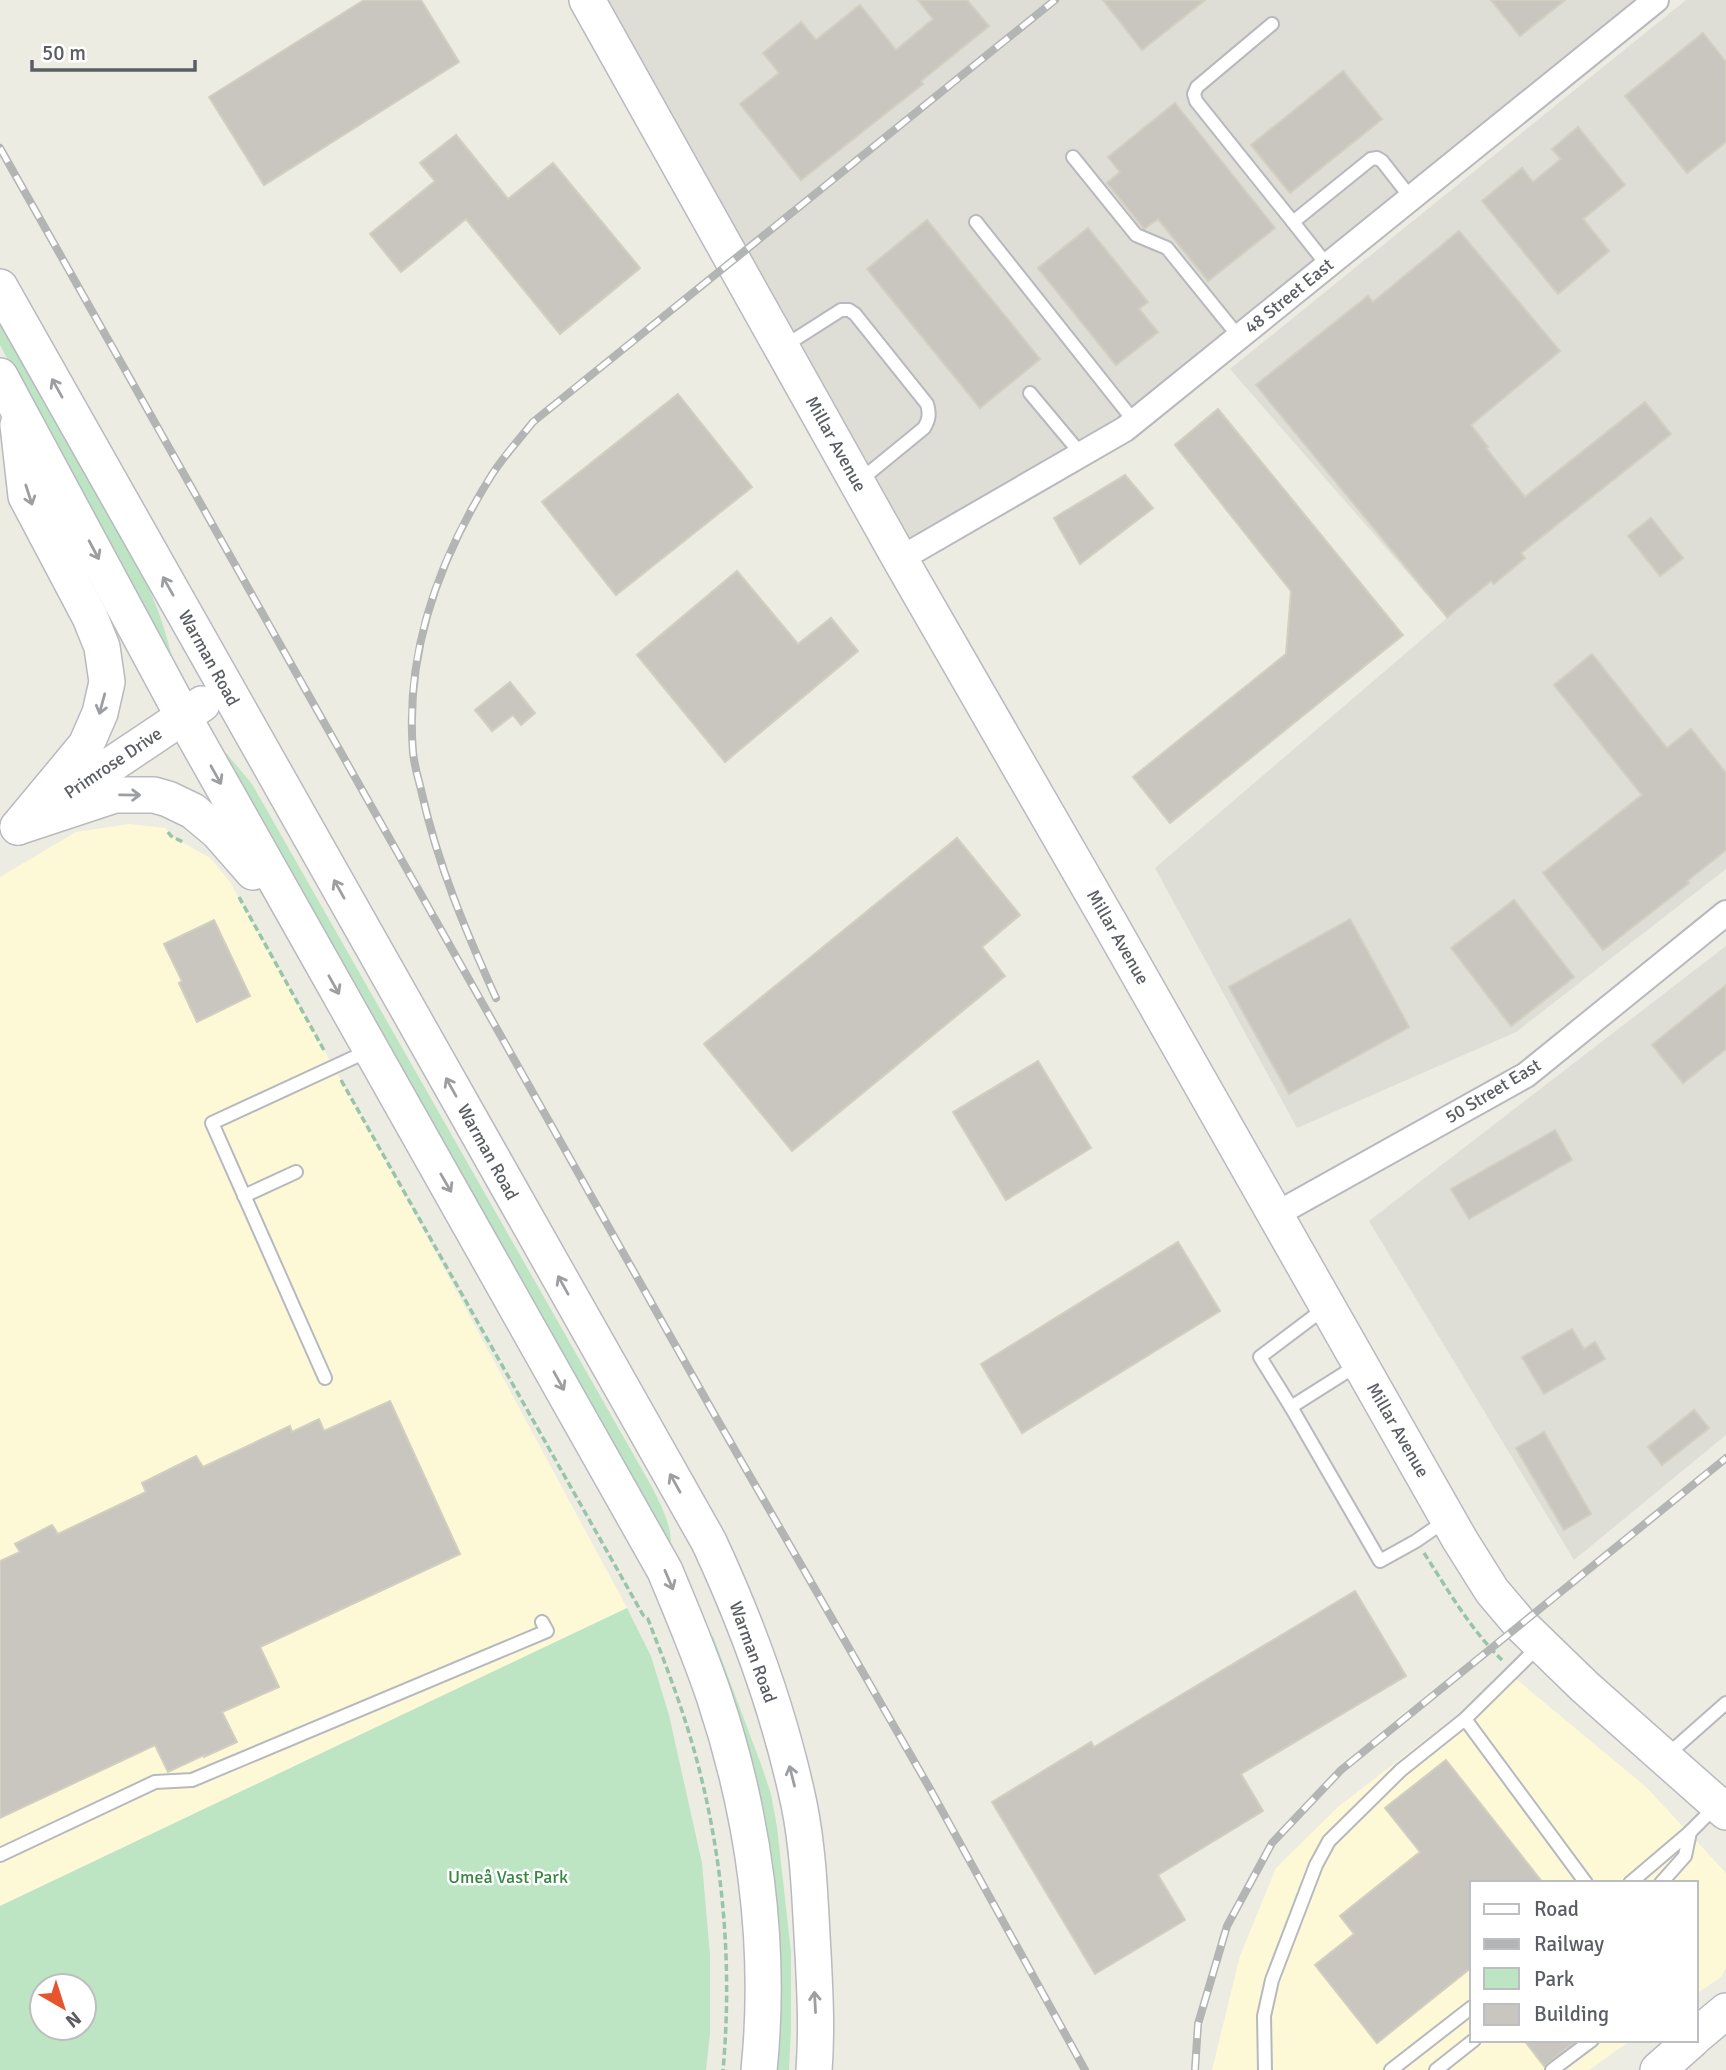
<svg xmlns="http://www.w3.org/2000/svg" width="1726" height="2070" font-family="Signika,sans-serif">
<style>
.commercial{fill:#fdf9d7}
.industrial{fill:#deddd6}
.green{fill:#bee5c3;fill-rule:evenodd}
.building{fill:#c8c6bf;stroke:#d2cec0;stroke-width:2}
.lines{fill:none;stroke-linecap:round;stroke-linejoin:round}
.lane-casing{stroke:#b7b9be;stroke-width:16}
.street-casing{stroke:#b7b9be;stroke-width:28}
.secondary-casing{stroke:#b8bac0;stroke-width:38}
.path{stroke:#98c5aa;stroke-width:3.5;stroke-dasharray:7 3.5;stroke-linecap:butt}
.lane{stroke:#fff;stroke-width:12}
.street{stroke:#fff;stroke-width:24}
.secondary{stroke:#fff;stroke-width:35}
.rail-casing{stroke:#b3b4b4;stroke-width:8}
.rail{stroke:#fff;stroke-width:5;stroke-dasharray:16;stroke-linecap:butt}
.oneway{stroke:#9c9ea1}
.labels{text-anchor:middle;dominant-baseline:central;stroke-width:5;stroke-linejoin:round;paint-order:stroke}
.street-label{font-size:18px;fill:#5a5d63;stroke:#fff}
.park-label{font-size:18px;fill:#368644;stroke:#fff}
</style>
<rect width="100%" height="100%" fill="#edece2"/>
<g class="commercial">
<path d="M129 824 166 828 171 836 210 858 230 882 385 1159 627 1608 0 1906V877L76 832Z"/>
<path d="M1510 1674 1646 1787 1726 1873V1968L1721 1977 1696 1994V1883H1472V2040H1631L1589 2070H1212L1240 1956 1276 1868 1338 1807Z"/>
</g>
<g class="industrial">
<path d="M587 0H1656L1125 429 900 559Z"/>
<path d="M1686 0H1726V869L1516 1032 1297 1128 1155 868 1447 618 1230 369Z"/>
<path d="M1726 946V1435L1574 1560 1369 1221Z"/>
</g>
<g class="green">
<path d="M0 322 143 575C157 605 167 634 174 666L173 668 0 345Z"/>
<path d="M226 753 252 784 652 1487C661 1505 672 1526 671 1547L220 757Z"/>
<path d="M627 1608 651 1656 669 1715 702 1863 710 1955V2034L706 2070H0V1906ZM42 1986H84V2028H42Z"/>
<path d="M713 1636 762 1767 771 1794 777 1827 791 1952V2029L789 2070H772L708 1639Z"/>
</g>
<g class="building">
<path d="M364 0H421L459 62 264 185 209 97Z"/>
<path d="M918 0H967L989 26 921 81 923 84 801 180 740 104 779 73 763 53 801 22 816 40 860 5 896 50 933 19Z"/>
<path d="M1103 0H1205L1142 50Z"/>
<path d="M1491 0H1565L1520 36Z"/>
<path d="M1703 33 1726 62V142L1687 173 1625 96Z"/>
<path d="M1343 71 1382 119 1290 193 1251 145Z"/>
<path d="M1175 103 1275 228 1208 281 1158 219 1144 229 1107 183 1120 172 1108 157Z"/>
<path d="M1578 127 1625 185 1583 219 1609 251 1558 294 1482 201 1522 168 1533 182 1561 159 1552 149Z"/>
<path d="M456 135 508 199 553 163 640 268 560 334 466 219 401 272 370 234 435 181 420 163Z"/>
<path d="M927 220 1040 359 980 408 867 269Z"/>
<path d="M1088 228 1148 302 1139 309 1158 332 1116 365 1038 268Z"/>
<path d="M1459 231 1560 351 1471 425 1488 447 1486 448 1525 497 1645 402 1671 434 1521 553 1525 558 1494 584 1491 581 1447 617 1256 385 1368 296 1373 302Z"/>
<path d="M678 394 752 487 616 595 542 502Z"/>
<path d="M1218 409 1403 635 1170 823 1133 777 1286 654 1291 591 1175 445Z"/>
<path d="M1125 475 1153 508 1080 564 1054 518Z"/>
<path d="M1651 518 1683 558 1660 576 1628 536Z"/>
<path d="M737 571 798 644 831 618 858 651 725 762 637 655Z"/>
<path d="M1592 654 1667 748 1691 729 1726 773V850L1687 881 1689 883 1603 950 1543 873 1642 795 1554 685Z"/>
<path d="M510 682 535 713 521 725 513 715 492 731 475 710Z"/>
<path d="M957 838 1020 915 982 947 1005 976 792 1151 704 1044Z"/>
<path d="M1514 900 1574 977 1511 1026 1451 948Z"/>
<path d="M1350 919 1409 1027 1289 1094 1229 987Z"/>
<path d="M214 920 250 996 197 1022 179 983 182 981 164 944Z"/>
<path d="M1726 985V1049L1683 1083 1652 1045Z"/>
<path d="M1038 1061 1091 1148 1006 1200 953 1112Z"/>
<path d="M1555 1130 1572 1160 1469 1219 1451 1189Z"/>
<path d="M1178 1242 1220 1311 1022 1433 981 1364Z"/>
<path d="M1572 1329 1584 1349 1595 1342 1605 1359 1544 1394 1522 1357Z"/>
<path d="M390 1401 460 1554 260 1647 279 1687 222 1712 237 1742 204 1757V1755L168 1772 155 1745 0 1818V1561L20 1552 15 1544 52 1525 58 1534 146 1492 142 1483 196 1456 203 1467 290 1426 292 1432 319 1419 324 1431Z"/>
<path d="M1694 1410 1709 1428 1662 1465 1648 1447Z"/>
<path d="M1544 1432 1591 1514 1564 1530 1516 1448Z"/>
<path d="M1355 1591 1406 1676 1241 1774 1263 1811 1158 1875 1185 1920 1095 1974 992 1802 1091 1742 1094 1747Z"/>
<path d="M1446 1760 1543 1883H1472V1967L1377 2043 1315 1965 1354 1934 1340 1916 1420 1852 1385 1808Z"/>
<path d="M1524 2040H1577L1544 2066Z"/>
</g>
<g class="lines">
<g class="lane-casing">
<g id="lane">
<path d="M1272 24 1197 87 1194 94 1196 101 1293 222"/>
<path d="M1073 157 1136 235 1167 248 1239 337"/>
<path d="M976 222 1134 421"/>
<path d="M1327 265 1293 222 1371 159 1377 158 1382 161 1411 198"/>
<path d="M783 347 841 310H849L855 314 927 404C930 414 929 420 924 428L858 482"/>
<path d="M1030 393 1081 454"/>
<path d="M244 1196 296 1172"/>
<path d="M1359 1364 1291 1407 1380 1561 1416 1541 1445 1521"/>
<path d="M325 1378 212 1123 370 1050"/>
<path d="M1291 1407 1260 1357 1325 1308"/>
<path d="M1539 1646 1465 1719 1586 1883"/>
<path d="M1666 1756 1726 1703"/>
<path d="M0 1855 155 1782 192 1780 547 1631 542 1622"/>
<path d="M1630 1883 1690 1832"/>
<path d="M1661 1883 1685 1856 1690 1832 1717 1805"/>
<path d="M1265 2070 1264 2016 1272 1980 1316 1865 1329 1841 1401 1770 1465 1719"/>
<path d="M1391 2070 1472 2007"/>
<path d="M1436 2070 1474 2040"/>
<path d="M1552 2070 1592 2040"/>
</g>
</g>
<g class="street-casing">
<g id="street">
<path d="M900 559 1125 429 1656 0"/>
<path d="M1275 1215 1526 1075 1726 913"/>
</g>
</g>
<g class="secondary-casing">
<g id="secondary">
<path d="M587 0 900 559 1109 922 1460 1540 1492 1591 1520 1624 1585 1687 1726 1812"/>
<path d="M0 287 709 1542C748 1626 780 1714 799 1804 809 1853 810 1903 813 1953 815 1992 817 2031 814 2070"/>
<path d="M0 376 183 716 665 1571C682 1612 700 1654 714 1696 754 1815 772 1945 759 2070"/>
<path d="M18 425 26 496 90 617 102 647 107 682 100 713 86 745 18 827"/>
<path d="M54 803 202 704"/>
<path d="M18 827 115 795H154L168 799 193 811 218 832 253 872"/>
<path d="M1696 2036 1726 2011"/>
<path d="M1658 2070 1692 2040"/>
</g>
</g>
<g class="path">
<path d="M168 832 171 836 185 843"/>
<path d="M239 897 325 1052"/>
<path d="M341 1080 643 1615 648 1619C659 1648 671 1678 681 1708 720 1823 734 1949 723 2070"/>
<path d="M1424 1553C1448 1590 1470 1629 1502 1660"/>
</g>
<use href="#lane" class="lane"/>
<use href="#street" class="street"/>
<use href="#secondary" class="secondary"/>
<g class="rail-casing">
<g id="rail">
<path d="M0 148 713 1412 929 1787 1085 2070"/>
<path d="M496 998C466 932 438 865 422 794 419 780 414 766 413 752 405 654 437 564 488 481 500 460 518 441 533 422L1055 0"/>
<path d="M1195 2070 1198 2024 1227 1926 1272 1843 1341 1770 1726 1458"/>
</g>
</g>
<use href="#rail" class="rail"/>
</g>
<defs><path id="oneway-shaft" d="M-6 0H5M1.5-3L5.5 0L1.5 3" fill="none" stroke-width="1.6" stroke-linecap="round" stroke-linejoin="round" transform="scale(1.75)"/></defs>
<g class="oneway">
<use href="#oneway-shaft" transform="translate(57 388) rotate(-119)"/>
<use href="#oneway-shaft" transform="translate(29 495) rotate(72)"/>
<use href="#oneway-shaft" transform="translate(94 550) rotate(62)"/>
<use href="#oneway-shaft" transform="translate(168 586) rotate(-119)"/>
<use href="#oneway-shaft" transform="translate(102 704) rotate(105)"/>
<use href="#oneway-shaft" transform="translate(216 775) rotate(61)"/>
<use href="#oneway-shaft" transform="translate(130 795) rotate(1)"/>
<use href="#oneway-shaft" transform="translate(339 889) rotate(-119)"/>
<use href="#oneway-shaft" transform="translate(334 985) rotate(61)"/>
<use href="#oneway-shaft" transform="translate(451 1087) rotate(-119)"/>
<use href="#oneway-shaft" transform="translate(446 1183) rotate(60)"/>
<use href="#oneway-shaft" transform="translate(563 1285) rotate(-119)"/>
<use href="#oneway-shaft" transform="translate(559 1381) rotate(61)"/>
<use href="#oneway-shaft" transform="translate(675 1483) rotate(-119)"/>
<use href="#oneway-shaft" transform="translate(669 1580) rotate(67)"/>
<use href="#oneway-shaft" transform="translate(792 1776) rotate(-104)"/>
<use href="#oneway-shaft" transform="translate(815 2002) rotate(-93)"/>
</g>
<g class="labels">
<g class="street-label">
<text transform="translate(1289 296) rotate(-39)">48 Street East</text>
<text transform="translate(836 444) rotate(61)">Millar Avenue</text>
<text transform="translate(209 658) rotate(61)">Warman Road</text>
<text transform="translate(113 763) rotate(-34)">Primrose Drive</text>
<text transform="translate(1118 937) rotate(60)">Millar Avenue</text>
<text transform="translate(1493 1091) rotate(-31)">50 Street East</text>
<text transform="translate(488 1152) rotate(61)">Warman Road</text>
<text transform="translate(1398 1430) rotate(60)">Millar Avenue</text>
<text transform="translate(753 1652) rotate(70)">Warman Road</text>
</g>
<g class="park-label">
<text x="508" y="1877">Umeå Vast Park</text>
</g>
</g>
<rect x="1470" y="1881" width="228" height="161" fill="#ffffff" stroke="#bdbec1" stroke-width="2"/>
<rect x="1484" y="1904" width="35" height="10" fill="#ffffff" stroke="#bdbec1" stroke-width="2"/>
<text x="1534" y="1916" font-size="21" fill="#5a5d63">Road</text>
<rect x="1484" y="1939" width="35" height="10" fill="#b3b4b4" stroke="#bdbec1" stroke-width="2"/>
<text x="1534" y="1951" font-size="21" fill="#5a5d63">Railway</text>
<rect x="1484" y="1968" width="35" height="21" fill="#bee5c3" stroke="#bdbec1" stroke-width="2"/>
<text x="1534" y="1986" font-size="21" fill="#5a5d63">Park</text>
<rect x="1484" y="2004" width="35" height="21" fill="#c8c6bf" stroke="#bdbec1" stroke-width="2"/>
<text x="1534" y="2021" font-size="21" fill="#5a5d63">Building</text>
<g transform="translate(63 2007) rotate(141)"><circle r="33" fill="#ffffff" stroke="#bdbec1" stroke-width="2"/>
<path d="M0-5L12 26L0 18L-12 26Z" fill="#e7552e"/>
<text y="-10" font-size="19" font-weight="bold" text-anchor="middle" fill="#5a5d63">N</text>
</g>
<path d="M32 60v10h163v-10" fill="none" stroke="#5a5d63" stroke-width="3.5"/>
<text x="42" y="60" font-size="21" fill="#5a5d63" stroke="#ffffff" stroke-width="5" paint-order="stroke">50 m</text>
</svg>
